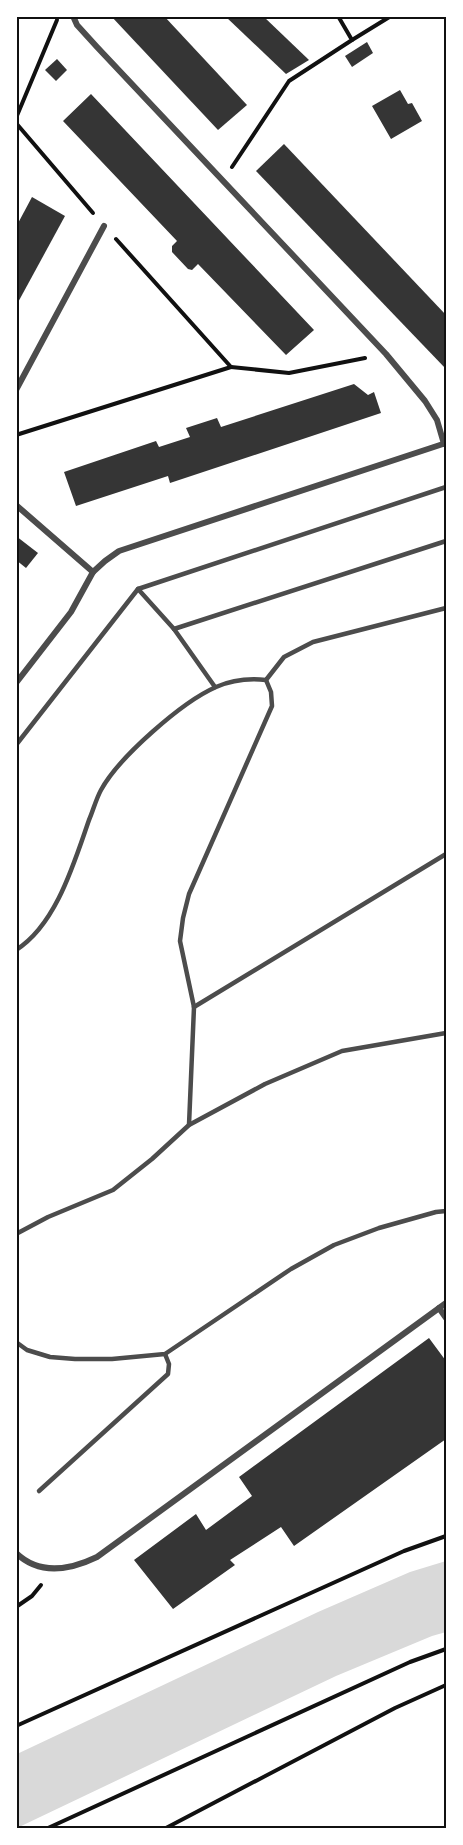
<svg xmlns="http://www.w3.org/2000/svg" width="463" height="1845" font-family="'DejaVu Sans',sans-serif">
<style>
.water{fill:#d9d9d9}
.building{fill:#353535}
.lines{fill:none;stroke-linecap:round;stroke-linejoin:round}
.path{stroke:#111;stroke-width:4}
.service{stroke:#4c4c4c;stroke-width:4.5}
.minor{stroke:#4c4c4c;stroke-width:6}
.neatline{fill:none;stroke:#111;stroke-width:2}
</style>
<rect width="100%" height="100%" fill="#fff"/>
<path class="water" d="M446 1561V1632L432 1636 336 1676 17 1828V1754L318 1612 410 1572Z"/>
<g class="building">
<path d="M111 16H164L247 105 218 130Z"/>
<path d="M225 16H263L309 60 286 74Z"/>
<path d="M367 42 373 53 352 67 345 56Z"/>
<path d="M57 59 67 70 56 81 45 70Z"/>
<path d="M400 90 408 104 412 103 422 121 391 139 372 106Z"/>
<path d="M91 94 314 330 286 355 198 264 192 270 188 269 172 252V246L177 241 63 121Z"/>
<path d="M284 144 446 315V369L256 171Z"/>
<path d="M32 197 65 216 16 306V227Z"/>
<path d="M354 384 368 395 374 392 381 413 170 483 168 476 76 506 64 472 156 441 159 447 190 437 186 428 217 418 221 427Z"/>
<path d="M16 536 38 553 26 568 16 560Z"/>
<path d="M429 1338 446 1361V1439L294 1546 281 1527 230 1560 235 1565 173 1609 134 1560 196 1514 206 1530 252 1496 239 1477Z"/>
</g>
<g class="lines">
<g class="path">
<path d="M352 40 391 16"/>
<path d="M16 118 57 20"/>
<path d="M16 123 93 213"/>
<path d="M232 167 289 81 352 40 338 16"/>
<path d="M231 367 289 373 365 358"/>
<path d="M16 435 231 367 116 239"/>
<path d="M16 1607 32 1596 41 1585"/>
<path d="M16 1726 404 1551 446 1536"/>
<path d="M48 1828 410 1662 446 1649"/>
<path d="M166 1828 395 1708 446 1685"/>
</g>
<g class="service">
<path d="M138 589 174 629 215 687"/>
<path d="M174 629 446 541"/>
<path d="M16 745 138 589 446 487"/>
<path d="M16 950C56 925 74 863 89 820 93 811 96 799 101 790 119 757 182 702 216 687 232 680 248 678 266 680L284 657 313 642 446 608"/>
<path d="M194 1007 446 854"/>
<path d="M189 1125 194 1007 180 941 183 918 189 894 272 706 271 692 266 680"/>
<path d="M16 1234 48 1217 113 1190 152 1159 189 1125 265 1084 342 1051 446 1033"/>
<path d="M16 1342 27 1350 50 1357 75 1359H112L165 1354 291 1269 334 1245 379 1228 436 1212 446 1211"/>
<path d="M39 1491 168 1374 169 1364 165 1354"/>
</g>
<g class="minor">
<path d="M73 16 77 25 97 47 386 354 425 401 437 420 444 444"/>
<path d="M16 390 104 226"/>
<path d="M16 505 93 572 71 612 16 683"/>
<path d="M93 572 105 561 119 551 446 443"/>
<path d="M439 1308 446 1318"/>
<path d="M16 1553C40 1576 70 1570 97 1557L446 1303"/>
</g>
</g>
<rect width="463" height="1845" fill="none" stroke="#ffffff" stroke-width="36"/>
<rect x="18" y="18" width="427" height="1809" class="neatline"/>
</svg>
